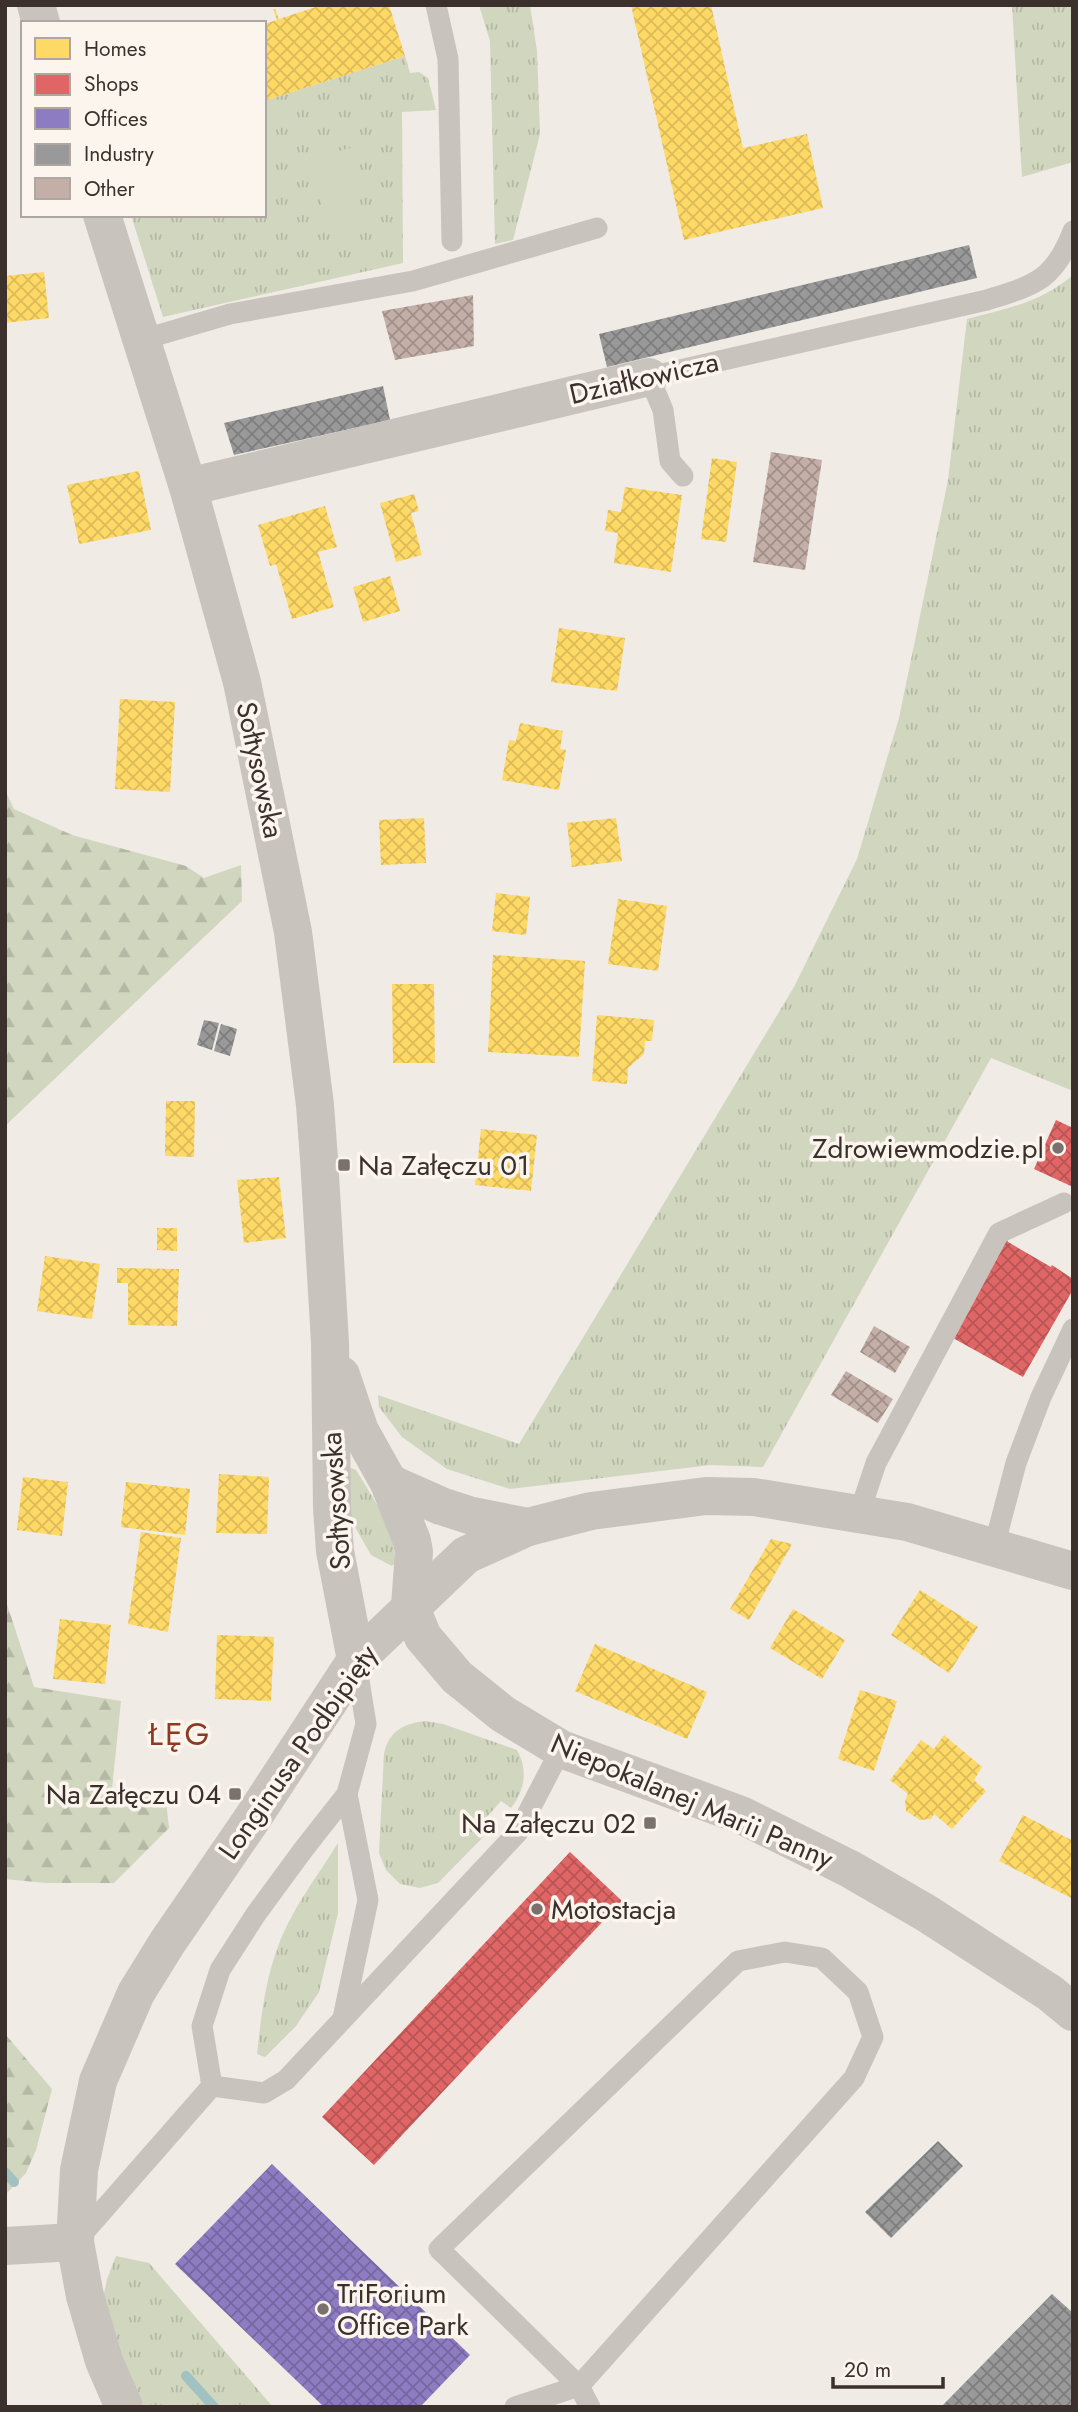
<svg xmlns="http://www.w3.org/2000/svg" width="1078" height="2412" font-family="Jost,sans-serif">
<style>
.grass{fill:url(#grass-tufts)}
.forest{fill:url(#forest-firs)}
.green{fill:#d1d6bf}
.homes{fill:url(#homes-cross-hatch)}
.shops{fill:url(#shops-cross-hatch)}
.offices{fill:url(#offices-cross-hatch)}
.industry{fill:url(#industry-cross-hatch)}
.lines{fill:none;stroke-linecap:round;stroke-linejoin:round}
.stream{stroke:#a1c2c1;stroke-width:10}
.building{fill:url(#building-cross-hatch)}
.service{stroke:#c9c3be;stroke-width:21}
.minor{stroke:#c9c3be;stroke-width:38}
.tertiary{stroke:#c9c3be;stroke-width:38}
.poi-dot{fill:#7a716c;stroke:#fbf5ee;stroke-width:2.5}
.labels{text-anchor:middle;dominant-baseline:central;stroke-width:7;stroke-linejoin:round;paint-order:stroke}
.street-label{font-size:28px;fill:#3b302b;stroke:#fbf5ee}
.poi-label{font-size:28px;fill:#3b302b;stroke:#fbf5ee;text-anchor:end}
.quarter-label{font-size:32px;letter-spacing:2px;fill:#8c3b22;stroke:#fbf5ee}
</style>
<defs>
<pattern id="grass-tufts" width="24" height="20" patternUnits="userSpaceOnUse" patternTransform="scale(1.75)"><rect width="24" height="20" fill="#d1d6bf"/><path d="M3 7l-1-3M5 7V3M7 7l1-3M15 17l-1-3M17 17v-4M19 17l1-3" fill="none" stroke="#b4b8a4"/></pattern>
<pattern id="forest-firs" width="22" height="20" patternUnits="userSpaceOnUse" patternTransform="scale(1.75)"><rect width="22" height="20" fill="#d1d6bf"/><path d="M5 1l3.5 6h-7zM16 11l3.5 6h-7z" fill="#b4b8a4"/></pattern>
<pattern id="homes-cross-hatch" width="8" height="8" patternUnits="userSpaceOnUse" patternTransform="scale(1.75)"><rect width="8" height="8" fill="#ffd966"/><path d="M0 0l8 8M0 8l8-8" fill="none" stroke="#dbbb59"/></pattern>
<pattern id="shops-cross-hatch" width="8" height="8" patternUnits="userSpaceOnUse" patternTransform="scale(1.75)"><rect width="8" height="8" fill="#e06666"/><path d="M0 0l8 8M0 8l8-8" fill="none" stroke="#b75454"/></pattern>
<pattern id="offices-cross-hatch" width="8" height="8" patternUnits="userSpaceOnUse" patternTransform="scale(1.75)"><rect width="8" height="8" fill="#8e7cc3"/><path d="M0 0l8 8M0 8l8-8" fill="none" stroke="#75669f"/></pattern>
<pattern id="industry-cross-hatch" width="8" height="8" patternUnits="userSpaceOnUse" patternTransform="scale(1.75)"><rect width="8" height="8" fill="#999"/><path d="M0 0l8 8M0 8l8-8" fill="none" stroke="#7e7d7d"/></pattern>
<pattern id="building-cross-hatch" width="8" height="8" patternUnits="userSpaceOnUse" patternTransform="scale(1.75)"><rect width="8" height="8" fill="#c3afa7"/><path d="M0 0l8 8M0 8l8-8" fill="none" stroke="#a08f88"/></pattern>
</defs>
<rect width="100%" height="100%" fill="#f0ebe5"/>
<g class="grass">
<path d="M479 5H530L537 51 540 134 513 240 495 244 490 41Z"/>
<path d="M1012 5H1073V162L1022 177Z"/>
<path d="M405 56 410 73 419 72 428 78 436 110 402 112 403 263 163 317 131 215H264V101Z"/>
<path d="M1073 275V1091L991 1058 763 1467 711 1465 510 1489 447 1469 402 1437 379 1407 378 1395 519 1444 794 987 857 859 899 718 948 480 967 319C1006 309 1042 302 1073 275Z"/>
<path d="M351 1468 356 1470C373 1498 396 1530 395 1563L392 1566 371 1555 351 1520 347 1470Z"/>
<path d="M425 1721 443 1724 517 1750C528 1769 525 1791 511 1808L501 1801 486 1818 493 1827 438 1883 420 1888 400 1884 386 1870 379 1853 384 1754C389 1731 403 1724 425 1721Z"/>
<path d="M338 1843V1913L319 1992 296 2026 265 2057 257 2054C261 2019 265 1980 278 1947 291 1910 317 1877 338 1843Z"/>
<path d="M116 2256 149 2263 273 2407H144L115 2342 102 2303 107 2279Z"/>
</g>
<g class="forest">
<path d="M5 790 14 809 72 835 186 866 204 878 241 865 242 901 5 1126Z"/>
<path d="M5 1598 34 1687 121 1701 112 1789 145 1794 165 1792 169 1828 114 1883H46L5 1879Z"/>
<path d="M5 2034 52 2089 36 2150 26 2173 5 2195Z"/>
</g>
<path class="green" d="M353 147 359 244 336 250 308 160Z"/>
<g class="homes">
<path d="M389 5 405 56 264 101V24L277 20 273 9H275L279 19 322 5Z"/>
<path d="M631 5H711L743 148 807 134 823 208 684 240Z"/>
<path d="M44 272 49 318 5 323V276Z"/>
<path d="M712 458 737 462 726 542 701 539Z"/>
<path d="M139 471 151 530 79 544 67 485Z"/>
<path d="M625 487 682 495 671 572 614 563 618 533 605 531 608 510 621 512Z"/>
<path d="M414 494 419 511 411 513 422 555 396 562 380 503Z"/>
<path d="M325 506 337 547 318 552 334 607 292 619 276 564 270 566 258 525Z"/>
<path d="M390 576 400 611 363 622 353 587Z"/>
<path d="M559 628 625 638 617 691 551 682Z"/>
<path d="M120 699 175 702 170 792 115 789Z"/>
<path d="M520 723 563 731 560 749 566 750 559 790 502 780 509 740 516 741Z"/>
<path d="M424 818 426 863 381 865 379 820Z"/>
<path d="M616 818 622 861 572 867 567 823Z"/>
<path d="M496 893 530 897 526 935 492 931Z"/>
<path d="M618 899 667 906 658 971 608 964Z"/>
<path d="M493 955 585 961 579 1057 488 1052Z"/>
<path d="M392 984H434L435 1063H393Z"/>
<path d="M597 1015 654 1020 652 1041H645L644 1054 628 1068 627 1084 592 1081Z"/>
<path d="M166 1101H195L194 1157 165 1156Z"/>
<path d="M481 1129 537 1135 531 1191 475 1185Z"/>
<path d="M279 1177 286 1238 244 1243 237 1180Z"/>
<path d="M157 1228H177V1251L157 1250Z"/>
<path d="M45 1256 100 1264 92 1319 37 1311Z"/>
<path d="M117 1268 179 1269 177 1326 128 1325V1283H117Z"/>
<path d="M219 1474 269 1477 267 1534 216 1533Z"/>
<path d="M23 1477 68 1482 62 1536 17 1530Z"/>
<path d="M126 1482 190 1489 185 1535 121 1527Z"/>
<path d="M141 1532 181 1538 168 1632 128 1624Z"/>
<path d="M771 1539 792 1544 749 1620 730 1609Z"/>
<path d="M920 1590 978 1627 949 1673 891 1635Z"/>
<path d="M793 1609 845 1640 822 1679 770 1648Z"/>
<path d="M60 1619 111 1625 105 1684 53 1679Z"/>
<path d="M217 1635 274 1637 271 1701 215 1699Z"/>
<path d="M595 1644 707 1692 687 1739 575 1691Z"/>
<path d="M860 1690 897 1701 874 1771 838 1759Z"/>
<path d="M944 1735 982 1767 974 1780 986 1791 952 1829 934 1814 931 1819 920 1820 906 1811 905 1801 908 1794 890 1780 921 1740 934 1749Z"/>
<path d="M1023 1815 1073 1841V1899L999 1861Z"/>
</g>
<g class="shops">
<path d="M1056 1120 1073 1128V1187L1034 1169Z"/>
<path d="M1007 1239 1008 1242 1051 1267 1052 1265 1073 1279V1289L1067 1300 1023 1377 953 1338Z"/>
<path d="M570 1852 622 1901 374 2165 322 2117Z"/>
</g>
<path class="offices" d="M272 2164 470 2355 420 2407H324L175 2264Z"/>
<g class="industry">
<path d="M969 245 977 278 607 367 599 334Z"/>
<path d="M383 386 390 420 234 455 224 423Z"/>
<path d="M204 1020 219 1023 212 1050 197 1045Z"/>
<path d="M221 1024 237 1029 230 1056 214 1051Z"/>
<path d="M938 2141 963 2166 891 2238 865 2212Z"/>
<path d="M1052 2294 1073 2313V2407H941Z"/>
</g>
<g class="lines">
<g class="stream">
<path d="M5 2172 14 2182"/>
<path d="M186 2376 214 2407"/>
</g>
</g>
<g class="building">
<path d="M473 295 474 346 395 360 382 311Z"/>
<path d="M771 452 822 460 805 570 753 562Z"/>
<path d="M874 1326 910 1347 895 1373 860 1352Z"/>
<path d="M846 1371 893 1399 878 1423 831 1395Z"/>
</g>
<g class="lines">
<g class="service">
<path d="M436 5 448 59 452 241"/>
<path d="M141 340 230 314 413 281 597 228"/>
<path d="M683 476 670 461 663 410 649 377 987 300C1034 285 1054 281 1073 231"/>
<path d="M859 1514 876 1463 999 1233 1064 1203"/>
<path d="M994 1547 1016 1463 1041 1397 1073 1329"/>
<path d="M343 2018 368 1900 347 1794"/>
<path d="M212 2086 264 2093 286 2080 518 1832 561 1749"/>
<path d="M212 2086 202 2026 220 1970 256 1914 303 1850 347 1794 366 1724 356 1662"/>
<path d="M77 2240 212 2086"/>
<path d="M515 2407 579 2386 854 2078 873 2037 858 1992 822 1958 785 1952 738 1961 439 2249 579 2386 590 2407"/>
</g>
<g class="minor">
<path d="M188 487 649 377"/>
<path d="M410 1606 423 1637 457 1677 503 1714 561 1749 741 1815 850 1869 926 1913 1050 1993 1073 2012"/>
<path d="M5 2246 75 2242"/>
<path d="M124 2407 104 2361 85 2296 75 2242 79 2170 98 2081 136 1993 167 1943 252 1819 356 1660"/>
</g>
<g class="tertiary">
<path d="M36 5 41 23"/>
<path d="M102 215 188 487 242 682 293 932 315 1105 319 1159 330 1342 332 1508 335 1551 356 1660"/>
<path d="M341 1375 360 1431 389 1483 412 1541 414 1552 410 1606"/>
<path d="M389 1483 441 1506 472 1516 528 1527"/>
<path d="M356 1660 466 1555 528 1527 591 1511 706 1496 754 1497 907 1522 1073 1571"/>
</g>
</g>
<g class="poi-dot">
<circle cx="1058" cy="1148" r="7"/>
<rect x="337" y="1158" width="14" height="14" rx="3.5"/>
<rect x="228" y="1787" width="14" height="14" rx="3.5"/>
<rect x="643" y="1816" width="14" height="14" rx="3.5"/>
<circle cx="537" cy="1909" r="7"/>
<circle cx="323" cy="2309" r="7"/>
</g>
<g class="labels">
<g class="street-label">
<text transform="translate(644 378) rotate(-13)">Działkowicza</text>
<text transform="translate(260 770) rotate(78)">Sołtysowska</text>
<text transform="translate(336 1501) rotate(-94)">Sołtysowska</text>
<text transform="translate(298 1752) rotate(-55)">Longinusa Podbipięty</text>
<text transform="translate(692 1801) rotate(23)">Niepokalanej Marii Panny</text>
</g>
<g class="poi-label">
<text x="1044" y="1148">Zdrowiewmodzie.pl</text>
<text x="358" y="1165" text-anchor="start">Na Załęczu 01</text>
<text x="221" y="1794">Na Załęczu 04</text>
<text x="636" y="1823">Na Załęczu 02</text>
<text x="551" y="1909" text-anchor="start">Motostacja</text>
<text x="337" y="2293" text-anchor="start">TriForium<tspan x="337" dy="32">Office Park</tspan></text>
</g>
<g class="quarter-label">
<text x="180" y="1734">ŁĘG</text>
</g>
</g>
<rect width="1078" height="2412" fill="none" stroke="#3b302b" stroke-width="14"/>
<rect x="21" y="21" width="245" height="196" fill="#fbf5ee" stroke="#aea6a0" stroke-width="2"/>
<rect x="35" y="38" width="35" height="21" fill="#ffd966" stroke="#aea6a0" stroke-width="2"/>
<text x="84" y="56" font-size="21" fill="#3b302b">Homes</text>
<rect x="35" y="74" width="35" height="21" fill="#e06666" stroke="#aea6a0" stroke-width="2"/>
<text x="84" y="91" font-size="21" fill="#3b302b">Shops</text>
<rect x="35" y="108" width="35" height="21" fill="#8e7cc3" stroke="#aea6a0" stroke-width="2"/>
<text x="84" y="126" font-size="21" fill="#3b302b">Offices</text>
<rect x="35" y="144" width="35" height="21" fill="#999999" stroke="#aea6a0" stroke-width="2"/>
<text x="84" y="161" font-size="21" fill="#3b302b">Industry</text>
<rect x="35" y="178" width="35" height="21" fill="#c3afa7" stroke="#aea6a0" stroke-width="2"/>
<text x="84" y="196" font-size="21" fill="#3b302b">Other</text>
<path d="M833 2377v10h110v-10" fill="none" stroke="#3b302b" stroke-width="3.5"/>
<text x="844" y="2377" font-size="21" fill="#3b302b" stroke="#fbf5ee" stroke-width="5" paint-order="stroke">20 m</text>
</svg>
